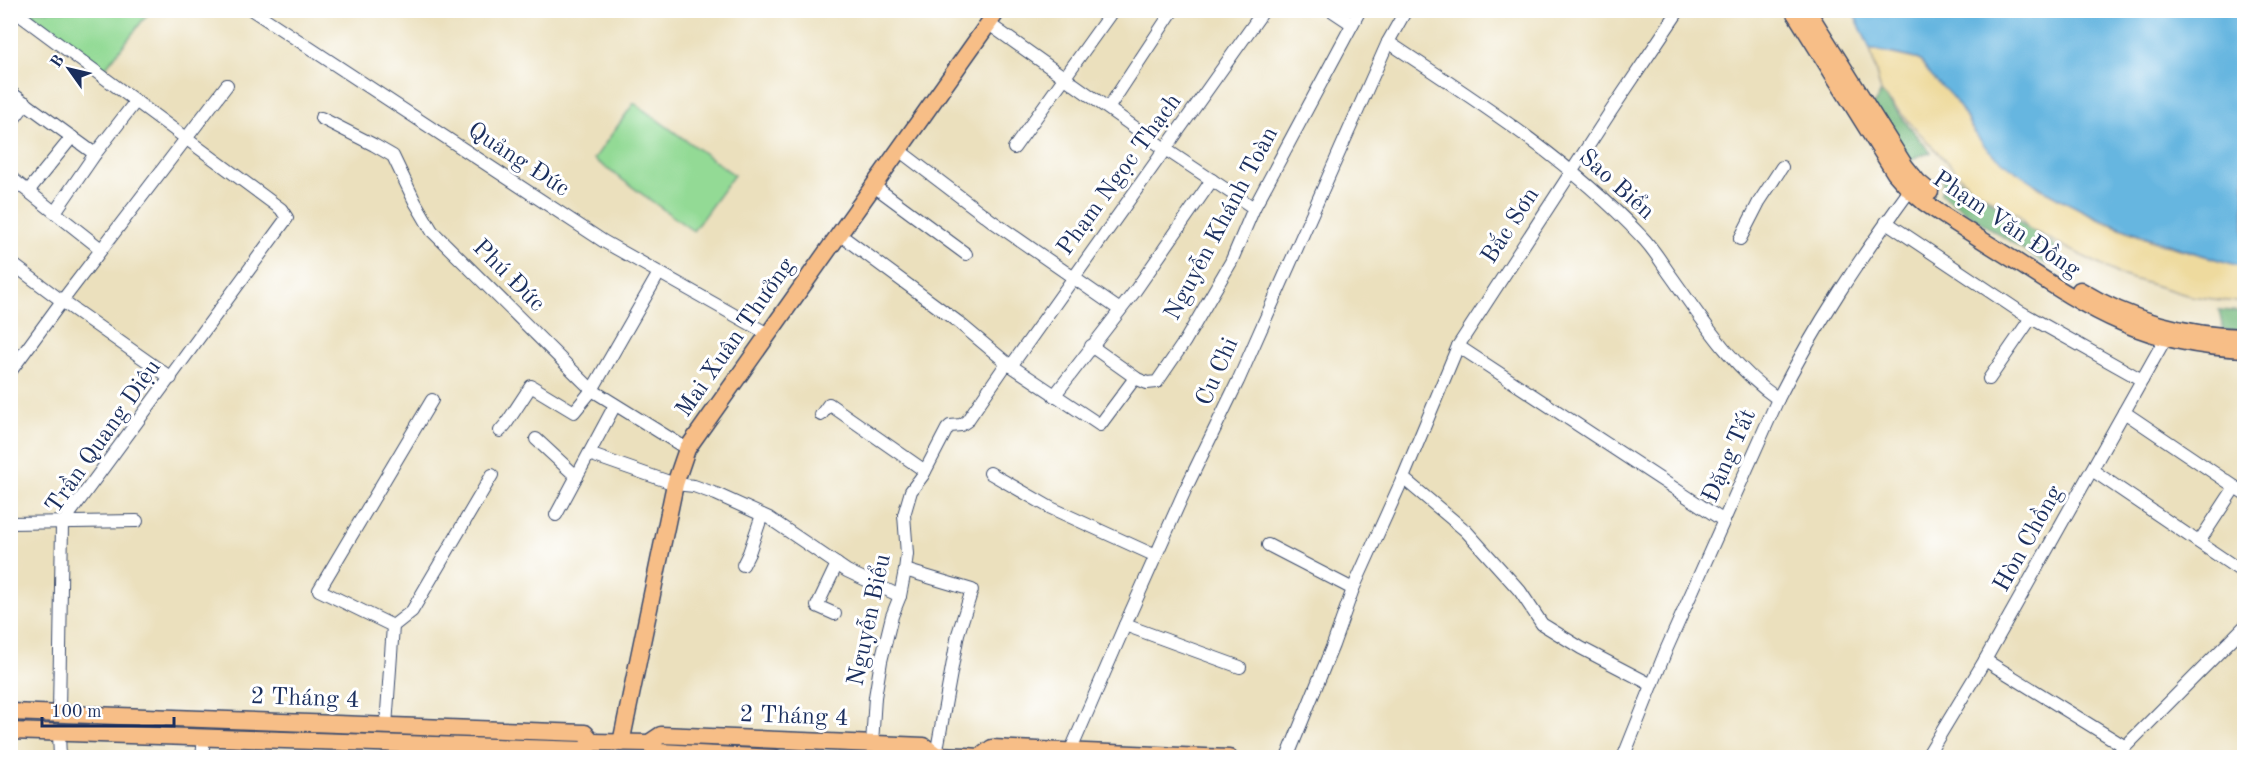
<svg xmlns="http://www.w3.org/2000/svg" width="2255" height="768" font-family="'Old Standard TT',serif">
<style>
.green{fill:#93da95;stroke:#57847a;stroke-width:1.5}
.forest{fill:#76ba7e;stroke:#48746e;stroke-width:1.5}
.sand{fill:#eeda9e;stroke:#84847e;stroke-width:1.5}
.water{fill:#66b6e0;stroke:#40729f;stroke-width:1.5}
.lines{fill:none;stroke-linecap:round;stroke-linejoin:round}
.minor-casing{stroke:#3a4a6c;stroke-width:14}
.major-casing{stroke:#3a4a6c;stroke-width:19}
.minor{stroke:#fff;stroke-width:12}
.major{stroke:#f7be87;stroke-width:16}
.labels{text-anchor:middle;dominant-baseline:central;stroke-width:6;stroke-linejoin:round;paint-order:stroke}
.street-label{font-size:24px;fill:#1b2f5e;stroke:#fff}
</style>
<rect width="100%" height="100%" fill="#fff"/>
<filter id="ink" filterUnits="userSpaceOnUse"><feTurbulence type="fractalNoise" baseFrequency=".0167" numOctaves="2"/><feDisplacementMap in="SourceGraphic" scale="12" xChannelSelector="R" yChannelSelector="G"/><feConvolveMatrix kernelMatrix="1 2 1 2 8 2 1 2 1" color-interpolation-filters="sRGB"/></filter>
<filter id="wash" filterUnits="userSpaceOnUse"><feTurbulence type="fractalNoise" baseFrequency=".008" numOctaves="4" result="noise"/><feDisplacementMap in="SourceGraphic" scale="24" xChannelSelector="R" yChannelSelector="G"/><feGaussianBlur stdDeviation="1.35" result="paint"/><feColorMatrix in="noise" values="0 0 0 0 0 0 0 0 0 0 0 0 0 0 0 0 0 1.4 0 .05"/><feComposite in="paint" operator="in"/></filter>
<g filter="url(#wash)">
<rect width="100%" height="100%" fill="#ebe0bd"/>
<g class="green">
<path d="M27 11H150L104 70Z"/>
<path d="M634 103 734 175 693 231 594 159Z"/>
</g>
<g class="forest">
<path d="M1881 92 1931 153 1918 156 1908 163 1872 108Z"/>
<path d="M1944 174 1963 182 2056 247 2046 264 1989 228 1941 194Z"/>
<path d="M2219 310 2244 312V330H2223Z"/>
</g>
<path class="sand" d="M1870 49 1919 60 1933 78 1947 89 1960 107 1973 131 2039 188 2102 221 2155 242 2244 267V303L2190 296 2120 275 2028 228 2018 214 1971 188 1881 92Z"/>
<path class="water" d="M1853 11H2244V267C2154 242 2066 214 1992 153 1976 140 1970 121 1958 105 1951 94 1942 87 1933 78 1928 73 1925 64 1919 60 1911 56 1880 52 1870 49Z"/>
</g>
<g filter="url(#ink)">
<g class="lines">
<g class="minor-casing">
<g id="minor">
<path d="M13 10 281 209 287 218 62 524 59 712"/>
<path d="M252 10 603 241 768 334"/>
<path d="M1331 10 1352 24"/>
<path d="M989 24 1165 149 1254 208"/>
<path d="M1388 42C1477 101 1567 158 1641 236 1653 248 1661 262 1671 276 1704 322 1731 366 1778 399"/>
<path d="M10 92 95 154"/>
<path d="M1109 107 1173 10"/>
<path d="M321 118 374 145 393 156 415 202 432 231 592 390 687 449"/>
<path d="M10 124 26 103"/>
<path d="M1014 148 1113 10"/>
<path d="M900 151 992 221 1120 310"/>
<path d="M10 177 101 249"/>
<path d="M874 186 966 254"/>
<path d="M29 190 72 137"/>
<path d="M55 212 95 154 136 101"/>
<path d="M1886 222 2019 311 2142 380"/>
<path d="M839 234 958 322 1007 363 1100 425 1135 378 1147 383 1157 382 1185 341 1231 262 1254 208 1360 10"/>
<path d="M1740 239 1759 202 1782 167"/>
<path d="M10 262 62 301 171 378"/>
<path d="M1091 346 1136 378"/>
<path d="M1458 346 1724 521"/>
<path d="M1011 366 1264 10"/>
<path d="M10 372 62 301 227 85"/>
<path d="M1989 379 2031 318"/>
<path d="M1054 396 1135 291 1212 180"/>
<path d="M2124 412 2244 493"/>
<path d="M821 415 829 404 925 471"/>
<path d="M500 431 506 424 531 386 574 412 592 390 659 273"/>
<path d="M536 439 577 477"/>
<path d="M589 454 675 484 694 486 716 494 769 518 847 571 900 596"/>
<path d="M2092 470 2244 573"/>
<path d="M990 473 1051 508 1156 556"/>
<path d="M1403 478 1466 531 1520 591 1542 624 1581 648 1652 685"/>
<path d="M556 515 615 405"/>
<path d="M10 523 137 521"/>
<path d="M2199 542 2235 487"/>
<path d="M1268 545 1353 589"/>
<path d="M743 565 749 553 762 515"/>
<path d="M905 570 972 590 958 634 936 755"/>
<path d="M835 614 817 606 837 564"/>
<path d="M1125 625 1240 667"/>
<path d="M393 626 412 611 492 475"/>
<path d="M1985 660 2124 746"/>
<path d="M386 726 393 626 319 590 432 400"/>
<path d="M59 733 60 758"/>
<path d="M872 744 875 697 881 661 892 616 900 596 905 570 907 554 904 515 911 491 923 475 947 429 950 426 961 425 967 421 1007 363"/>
<path d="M1070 752 1125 625 1186 488 1238 381 1388 42 1406 10"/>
<path d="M202 758 204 737"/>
<path d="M453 758 464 746"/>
<path d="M1287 758 1333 645 1353 589 1403 478 1458 346 1611 111 1679 10"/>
<path d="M1623 758 1667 648 1778 399C1815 325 1861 257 1910 190"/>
<path d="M1926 758 1985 660 2165 339"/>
<path d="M2114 758 2244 627"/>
</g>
</g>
<g class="major-casing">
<g id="major">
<path d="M1793 10 1895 173 1910 190 1925 203C1954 223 1984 241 2014 260 2093 312 2146 345 2244 349"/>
<path d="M1807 10 1905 166 1918 182 1930 192"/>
<path d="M2080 290C2129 320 2187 336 2244 337"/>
<path d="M10 712 585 733 593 742"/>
<path d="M10 731 583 750 593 742 649 743 661 735 924 746 936 755 966 756 980 757 992 748 1229 758"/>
<path d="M621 743 675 484 687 449 998 10"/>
<path d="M649 743 659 752 775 758"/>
</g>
</g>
<use href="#minor" class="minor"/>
<use href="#major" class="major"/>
</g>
</g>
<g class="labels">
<g class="street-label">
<text transform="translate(518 160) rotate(33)">Quảng Đức</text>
<text transform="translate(1120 175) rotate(-54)">Phạm Ngọc Thạch</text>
<text transform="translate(1616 185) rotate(42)">Sao Biển</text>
<text transform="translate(1222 224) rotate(-62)">Nguyễn Khánh Toàn</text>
<text transform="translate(2006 225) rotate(34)">Phạm Văn Đồng</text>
<text transform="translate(1511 226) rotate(-57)">Bắc Sơn</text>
<text transform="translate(508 276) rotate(45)">Phú Đức</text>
<text transform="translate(736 338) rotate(-55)">Mai Xuân Thưởng</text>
<text transform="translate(1218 372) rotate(-66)">Cu Chi</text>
<text transform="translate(104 437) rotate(-55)">Trần Quang Diệu</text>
<text transform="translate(1730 456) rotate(-66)">Đặng Tất</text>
<text transform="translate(2029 539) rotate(-61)">Hòn Chồng</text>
<text transform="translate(870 620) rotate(-78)">Nguyễn Biểu</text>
<text transform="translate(305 699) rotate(2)">2 Tháng 4</text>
<text transform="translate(794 717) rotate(2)">2 Tháng 4</text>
</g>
</g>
<rect width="2255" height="768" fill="none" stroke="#fff" stroke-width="36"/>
<g transform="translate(69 69) rotate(304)" stroke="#ffffff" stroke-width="4.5" paint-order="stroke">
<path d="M0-4.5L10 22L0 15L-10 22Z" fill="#1b2f5e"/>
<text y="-9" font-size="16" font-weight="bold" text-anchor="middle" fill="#1b2f5e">B</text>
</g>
<path d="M42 717v9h132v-9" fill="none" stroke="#1b2f5e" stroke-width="3"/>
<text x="51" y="717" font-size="18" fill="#1b2f5e" stroke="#ffffff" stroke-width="4.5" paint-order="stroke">100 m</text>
</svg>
